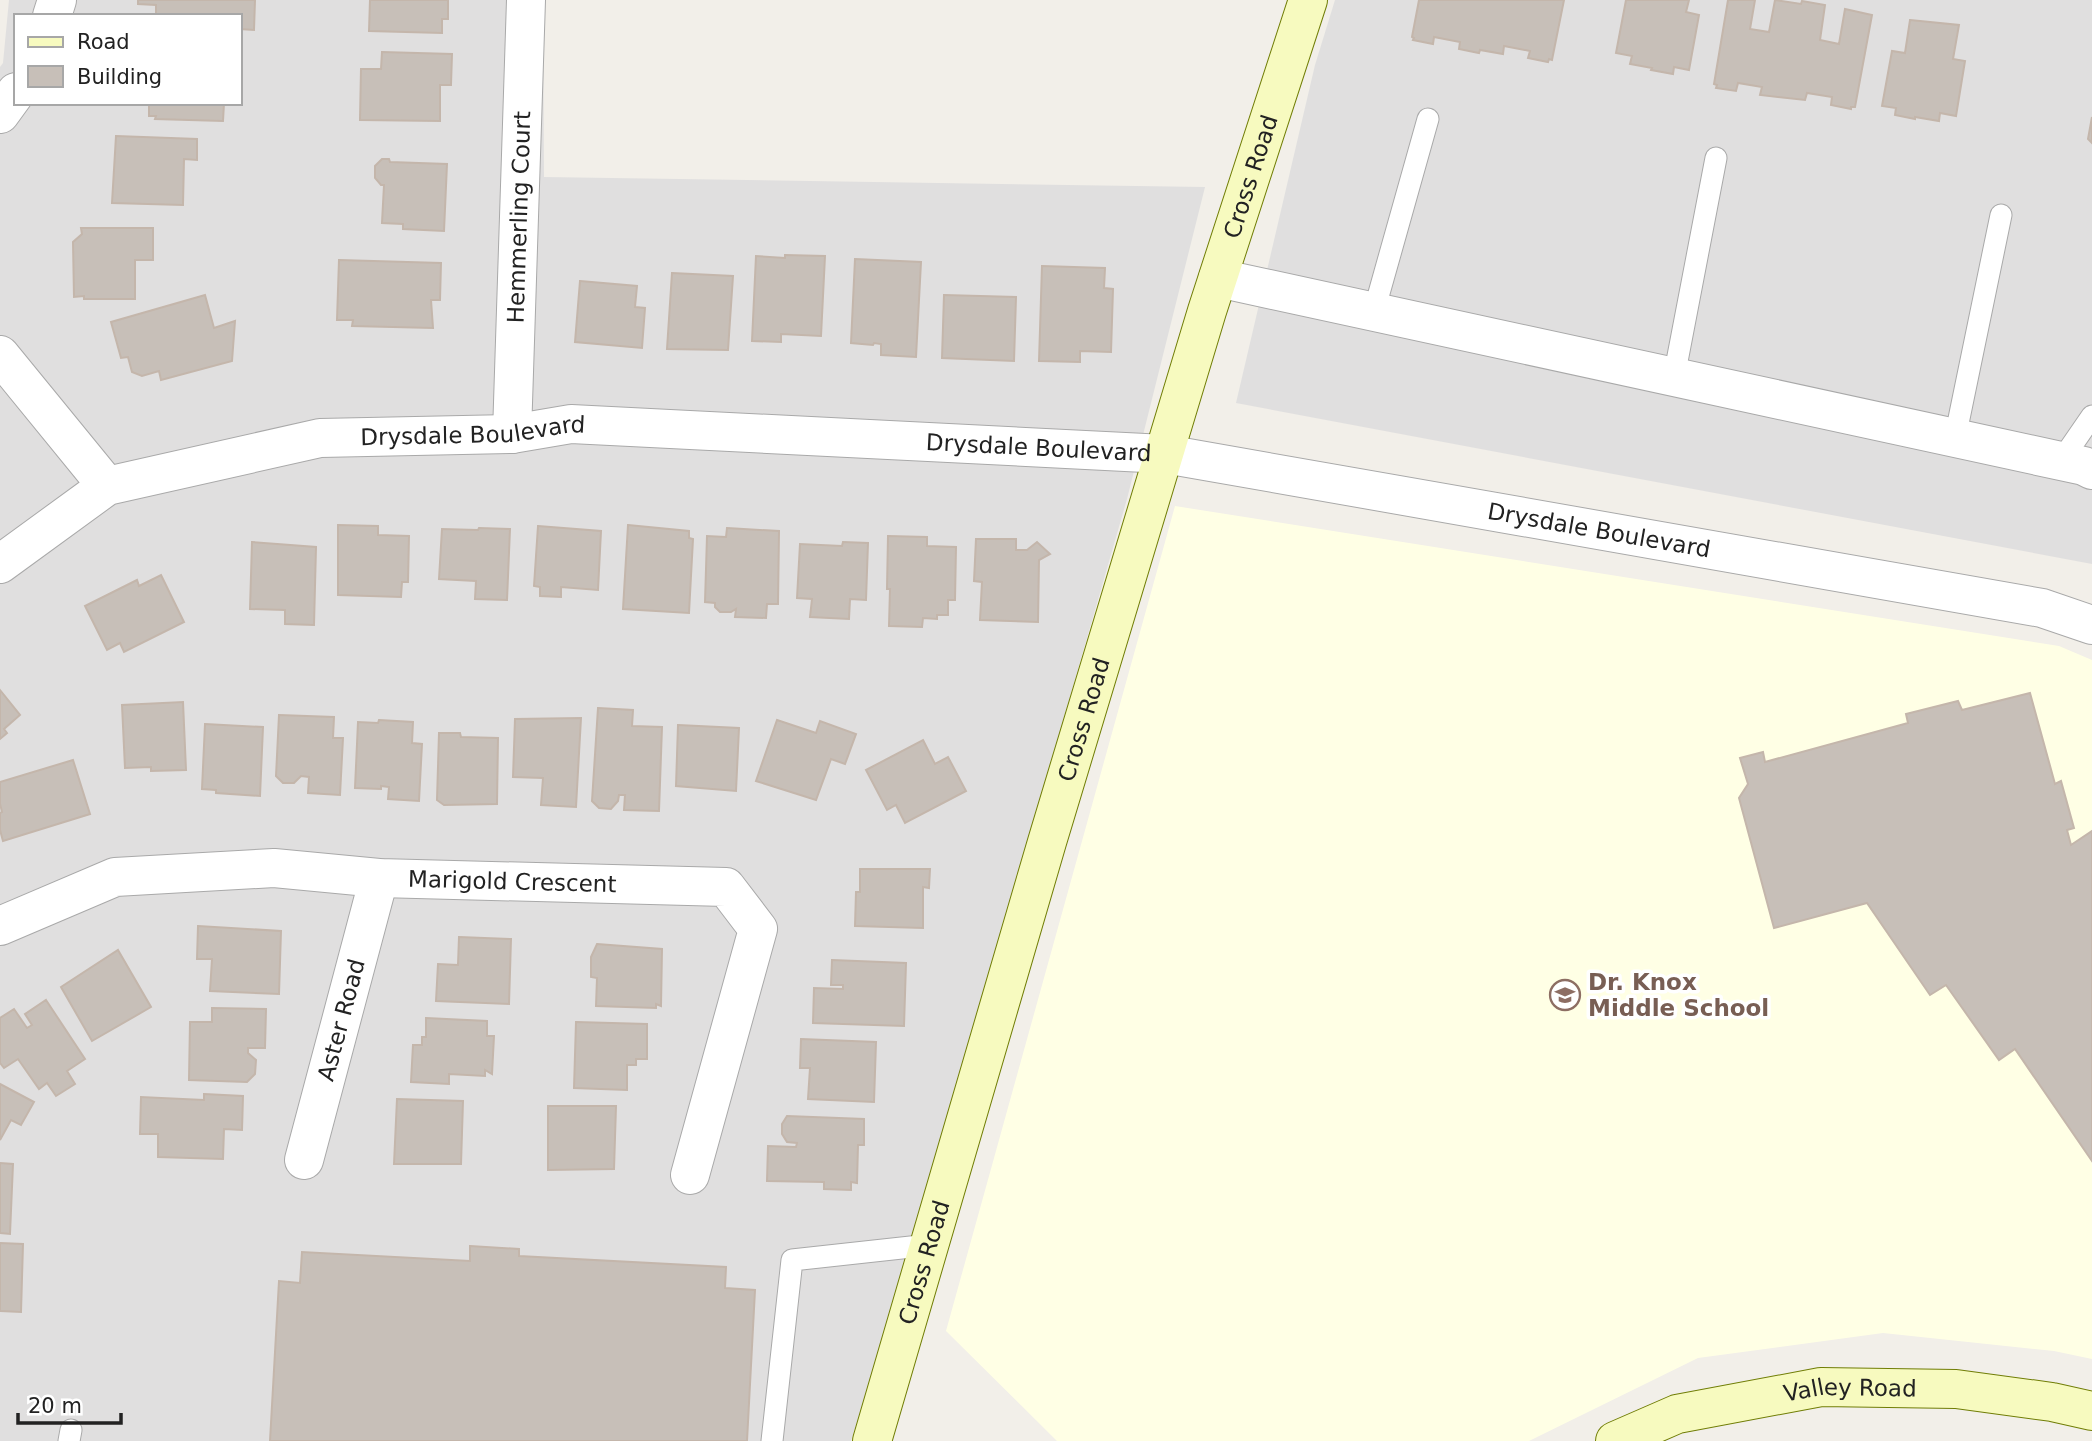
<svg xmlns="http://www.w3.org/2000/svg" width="2092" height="1441" font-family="'DejaVu Sans',sans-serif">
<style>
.residential{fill:#e0dfdf;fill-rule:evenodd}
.education{fill:#ffffe5}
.building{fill:#c7bfb8;stroke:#c4b6ab;stroke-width:2}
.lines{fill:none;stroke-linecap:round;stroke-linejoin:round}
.lane-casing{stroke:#a9a9a9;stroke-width:23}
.street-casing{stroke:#a9a9a9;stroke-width:40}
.secondary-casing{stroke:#707d05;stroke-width:40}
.lane{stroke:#fff;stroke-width:21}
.street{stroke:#fff;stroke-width:38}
.secondary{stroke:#f7fabf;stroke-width:38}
.labels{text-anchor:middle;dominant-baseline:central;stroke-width:7;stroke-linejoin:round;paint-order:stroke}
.street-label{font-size:23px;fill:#222;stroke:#fff}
.education-label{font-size:23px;font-weight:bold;fill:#785e54;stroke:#fff;text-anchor:start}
</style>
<rect width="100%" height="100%" fill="#f2efe9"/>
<g class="residential">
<path d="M9 0H543L544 177 1205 187 1127 499 902 1281 851 1441H0V67L3 63ZM16 16H240V103H16Z"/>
<path d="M1335 0H2092V564L1236 403 1315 65Z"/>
</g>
<path class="education" d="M1175 506 2059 646 2092 660V1359L2054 1351 1883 1333 1698 1358 1529 1441H1057L946 1331Z"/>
<g class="building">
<path d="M138 0H255L254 30 240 29V16H156V5L138 4Z"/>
<path d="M370 0H448V19H442V33L369 31Z"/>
<path d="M1419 0H1564L1552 60 1549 59 1548 62 1528 58 1530 51 1504 46 1503 54 1480 50 1479 53 1459 49 1460 42 1434 37 1433 44 1413 40 1414 38 1412 37Z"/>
<path d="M1626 0H1689L1686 12 1699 15 1689 70 1674 67 1673 74 1651 70 1652 68 1630 64 1632 56 1616 53Z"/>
<path d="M1728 0H1755L1750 29 1769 32 1775 0 1801 4 1802 1 1825 5 1820 40 1839 44 1845 9 1872 15 1855 107H1851V109L1831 105 1832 97 1807 93 1805 100 1760 95 1762 87 1738 83 1736 91 1716 88 1717 85 1714 84Z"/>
<path d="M1910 20 1959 25 1953 59 1965 61 1956 116 1940 113 1939 121 1915 117V119L1895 115 1896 108 1882 106 1892 51 1905 53Z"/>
<path d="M382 52 452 54 451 85H440V121L360 120 361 69H381Z"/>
<path d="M149 103H224L223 121 155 119 156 116H149Z"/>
<path d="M2092 117V143L2088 139Z"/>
<path d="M116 136 197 139V160L184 159 183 205 112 203Z"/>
<path d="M382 159H389L390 162 447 164 444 231 403 229V224L382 223 384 185H381L375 178V166Z"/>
<path d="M81 228H153V260H135V299H84V296L74 297 73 242 82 234Z"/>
<path d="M785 255 825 256 821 336 781 334V342L752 341 756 256 785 258Z"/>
<path d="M855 259 921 262 916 357 881 355V344L874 343 873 345 851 343Z"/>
<path d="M339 260 441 263 440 300H431L433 328 352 326 353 320H337Z"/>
<path d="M1042 266 1105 268 1104 288 1113 289 1111 352 1080 351V362L1039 361Z"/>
<path d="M672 273 733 276 728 350 667 349Z"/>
<path d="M580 281 637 286 635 307 645 308 642 348 575 342Z"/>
<path d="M205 295 214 328 235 321 232 361 161 380 159 371 142 376 132 372 128 357 121 358 111 322Z"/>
<path d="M944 295 1016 297 1014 361 942 358Z"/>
<path d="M338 525 378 526V535L409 536 408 582H402L401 597 338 595Z"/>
<path d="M628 525 689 531V538L693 539 689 613 623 609Z"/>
<path d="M538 526 601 531 598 590 561 587V597L540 596V587L534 586Z"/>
<path d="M479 528 510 529 507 600 475 599 476 581 439 579 442 529 478 530Z"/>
<path d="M727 528 779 531 778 604H767L766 618 735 617 736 609 731 612H720L715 607V603L705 602 707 536 726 537Z"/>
<path d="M888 536 927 537V546L956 547 955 600H948V615H937V619L923 618 922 627 889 626 890 589H887Z"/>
<path d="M976 539H1016V550H1027L1037 542 1050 554 1039 560 1038 622 980 620 982 582 974 581Z"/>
<path d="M252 542 316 547 314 625 285 624V610L250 609Z"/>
<path d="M843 542 868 543 866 600 850 599 849 619 810 617 812 599 797 598 800 544 842 546Z"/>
<path d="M161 575 184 622 124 652 120 643 107 650 85 606 137 580 139 586Z"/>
<path d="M0 690 20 715 4 729 7 733 0 739Z"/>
<path d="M2030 693 2055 784 2061 781 2074 828 2067 830 2071 845 2092 831V1161L2015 1049 1999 1060 1946 985 1930 995 1867 903 1774 928 1739 798 1748 784 1740 758 1763 752 1765 762 1908 723 1906 714 1958 701 1962 710Z"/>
<path d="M183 702 186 770 151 771V767L125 768 122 705Z"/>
<path d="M598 708 633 710 632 726 662 727 659 811 624 810 625 795H619L618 801 611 809 599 808 592 801Z"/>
<path d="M279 715 334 717 333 738H343L340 795 308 793 309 777 301 776 294 783H283L276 776Z"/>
<path d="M581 718 576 807 541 805 543 778 513 777 515 719Z"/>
<path d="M379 720 413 722 412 743 422 744 419 801 388 799 389 787 381 786V789L355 788 358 722 378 723Z"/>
<path d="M777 720 816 733 820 721 856 734 845 764 831 759 816 800 756 781Z"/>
<path d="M205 724 263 727 260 796 216 793V790L202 789Z"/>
<path d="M678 725 739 728 736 791 676 786Z"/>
<path d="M439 733H460L461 737 498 738 497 804 444 805 437 800Z"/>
<path d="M923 740 935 764 948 757 966 791 905 823 896 805 887 810 866 770Z"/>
<path d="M73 760 90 814 3 841 0 830V813L2 812 0 804V782Z"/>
<path d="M860 869H930L929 888 923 887V928L855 926 856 892H860Z"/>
<path d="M198 926 281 931 279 994 210 991 212 959H197Z"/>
<path d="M459 937 511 939 509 1004 436 1001 438 964 458 965Z"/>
<path d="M597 944 662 949 661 1006 656 1004V1008L596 1006 597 978 591 977V957Z"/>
<path d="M118 950 151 1007 92 1041 61 987Z"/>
<path d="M832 960 906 963 904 1026 813 1023 814 988 843 989V985H831Z"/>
<path d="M46 1000 85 1059 67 1071 75 1084 56 1096 47 1083 39 1089 18 1059 4 1068 0 1063V1018L14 1009 27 1028 32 1025 25 1014Z"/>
<path d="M212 1008 266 1009 265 1048H248V1053L256 1060 255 1074 247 1082 189 1080 190 1022H212Z"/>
<path d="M426 1018 487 1021V1036H494L492 1074 485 1070V1076L449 1074V1084L411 1082 413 1045H422V1037H426Z"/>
<path d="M576 1022 647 1024V1059H636V1065H627V1090L574 1088Z"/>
<path d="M801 1039 876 1042 874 1102 808 1099 810 1068H800Z"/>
<path d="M0 1084 34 1102 21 1125 11 1120 0 1140Z"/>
<path d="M204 1094 243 1096 242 1130 224 1129 223 1159 158 1157V1134H140L141 1097 204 1100Z"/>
<path d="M397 1099 463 1101 461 1164H394Z"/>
<path d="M548 1106H616L614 1169 548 1170Z"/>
<path d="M787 1116 864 1119V1145H858L857 1183 851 1182V1190L824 1189V1182L767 1181 768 1146 796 1147 797 1143 787 1142 782 1134V1124Z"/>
<path d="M0 1163 13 1164 10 1234 0 1233Z"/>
<path d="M0 1243 23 1244 21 1312 0 1311Z"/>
<path d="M470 1246 519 1249V1256L726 1267 725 1288 755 1290 747 1441H270L279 1281 300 1283 302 1252 470 1261Z"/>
</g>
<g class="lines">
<g class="lane-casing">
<g id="lane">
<path d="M1374 311 1428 119"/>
<path d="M1674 377 1716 158"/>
<path d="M1955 438 2001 215"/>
<path d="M2061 461 2092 416"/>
<path d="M69 1441 71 1430"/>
<path d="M772 1441 792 1260 929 1245"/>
</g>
</g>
<g class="street-casing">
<g id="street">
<path d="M52 16 57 0"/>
<path d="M0 114 16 92"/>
<path d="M1218 278 2084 466 2092 470"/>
<path d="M0 355 107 486"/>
<path id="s1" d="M512 434 526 0"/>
<path id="s2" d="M0 564 107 486 320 438 512 434 571 424 1165 454 2042 608 2092 625"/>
<path id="s3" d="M0 926 115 877 274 868 379 878 726 887 758 929 690 1175"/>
<path id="s4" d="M304 1160 379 878"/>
</g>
</g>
<g class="secondary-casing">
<g id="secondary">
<path id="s5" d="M872 1441 1047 842 1207 311 1308 0"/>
<path id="s6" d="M1615 1441 1677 1414 1821 1387 1956 1389 2052 1402 2092 1411"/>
</g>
</g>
<use href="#lane" class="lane"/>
<use href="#street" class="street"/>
<use href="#secondary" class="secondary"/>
</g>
<defs>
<g id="school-ring" transform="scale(1.575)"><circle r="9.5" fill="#fff" stroke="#8d6e63" stroke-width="1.5"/><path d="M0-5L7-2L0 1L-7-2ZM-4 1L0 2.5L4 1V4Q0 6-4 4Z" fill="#8d6e63"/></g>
</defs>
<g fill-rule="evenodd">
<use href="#school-ring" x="1565" y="995"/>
</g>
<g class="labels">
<g class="street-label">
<text stroke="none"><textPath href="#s5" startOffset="1320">Cross Road</textPath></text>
<text stroke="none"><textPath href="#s1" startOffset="217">Hemmerling Court</textPath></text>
<text stroke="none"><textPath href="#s2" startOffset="504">Drysdale Boulevard</textPath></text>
<text stroke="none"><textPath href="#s2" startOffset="1071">Drysdale Boulevard</textPath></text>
<text stroke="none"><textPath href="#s2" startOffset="1638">Drysdale Boulevard</textPath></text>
<text stroke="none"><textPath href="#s5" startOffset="752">Cross Road</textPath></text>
<text stroke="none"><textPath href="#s3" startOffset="523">Marigold Crescent</textPath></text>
<text stroke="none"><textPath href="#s4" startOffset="145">Aster Road</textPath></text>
<text stroke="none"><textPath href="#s5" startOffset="186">Cross Road</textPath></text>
<text stroke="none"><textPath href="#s6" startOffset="243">Valley Road</textPath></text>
</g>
<g class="education-label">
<text x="1588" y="982">Dr. Knox<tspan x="1588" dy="26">Middle School</tspan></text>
</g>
</g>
<rect x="14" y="14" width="228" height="91" fill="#ffffff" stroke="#a7a7a7" stroke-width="2"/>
<rect x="28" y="37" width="35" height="10" fill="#f7fabf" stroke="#a7a7a7" stroke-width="2"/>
<text x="77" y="49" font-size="21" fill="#222222">Road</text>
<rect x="28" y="66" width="35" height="21" fill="#c7bfb8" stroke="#a7a7a7" stroke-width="2"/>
<text x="77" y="84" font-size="21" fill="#222222">Building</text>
<path d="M18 1413v10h103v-10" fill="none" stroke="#222222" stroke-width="3.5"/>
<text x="28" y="1413" font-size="21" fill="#222222" stroke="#ffffff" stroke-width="5" paint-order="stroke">20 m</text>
</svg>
